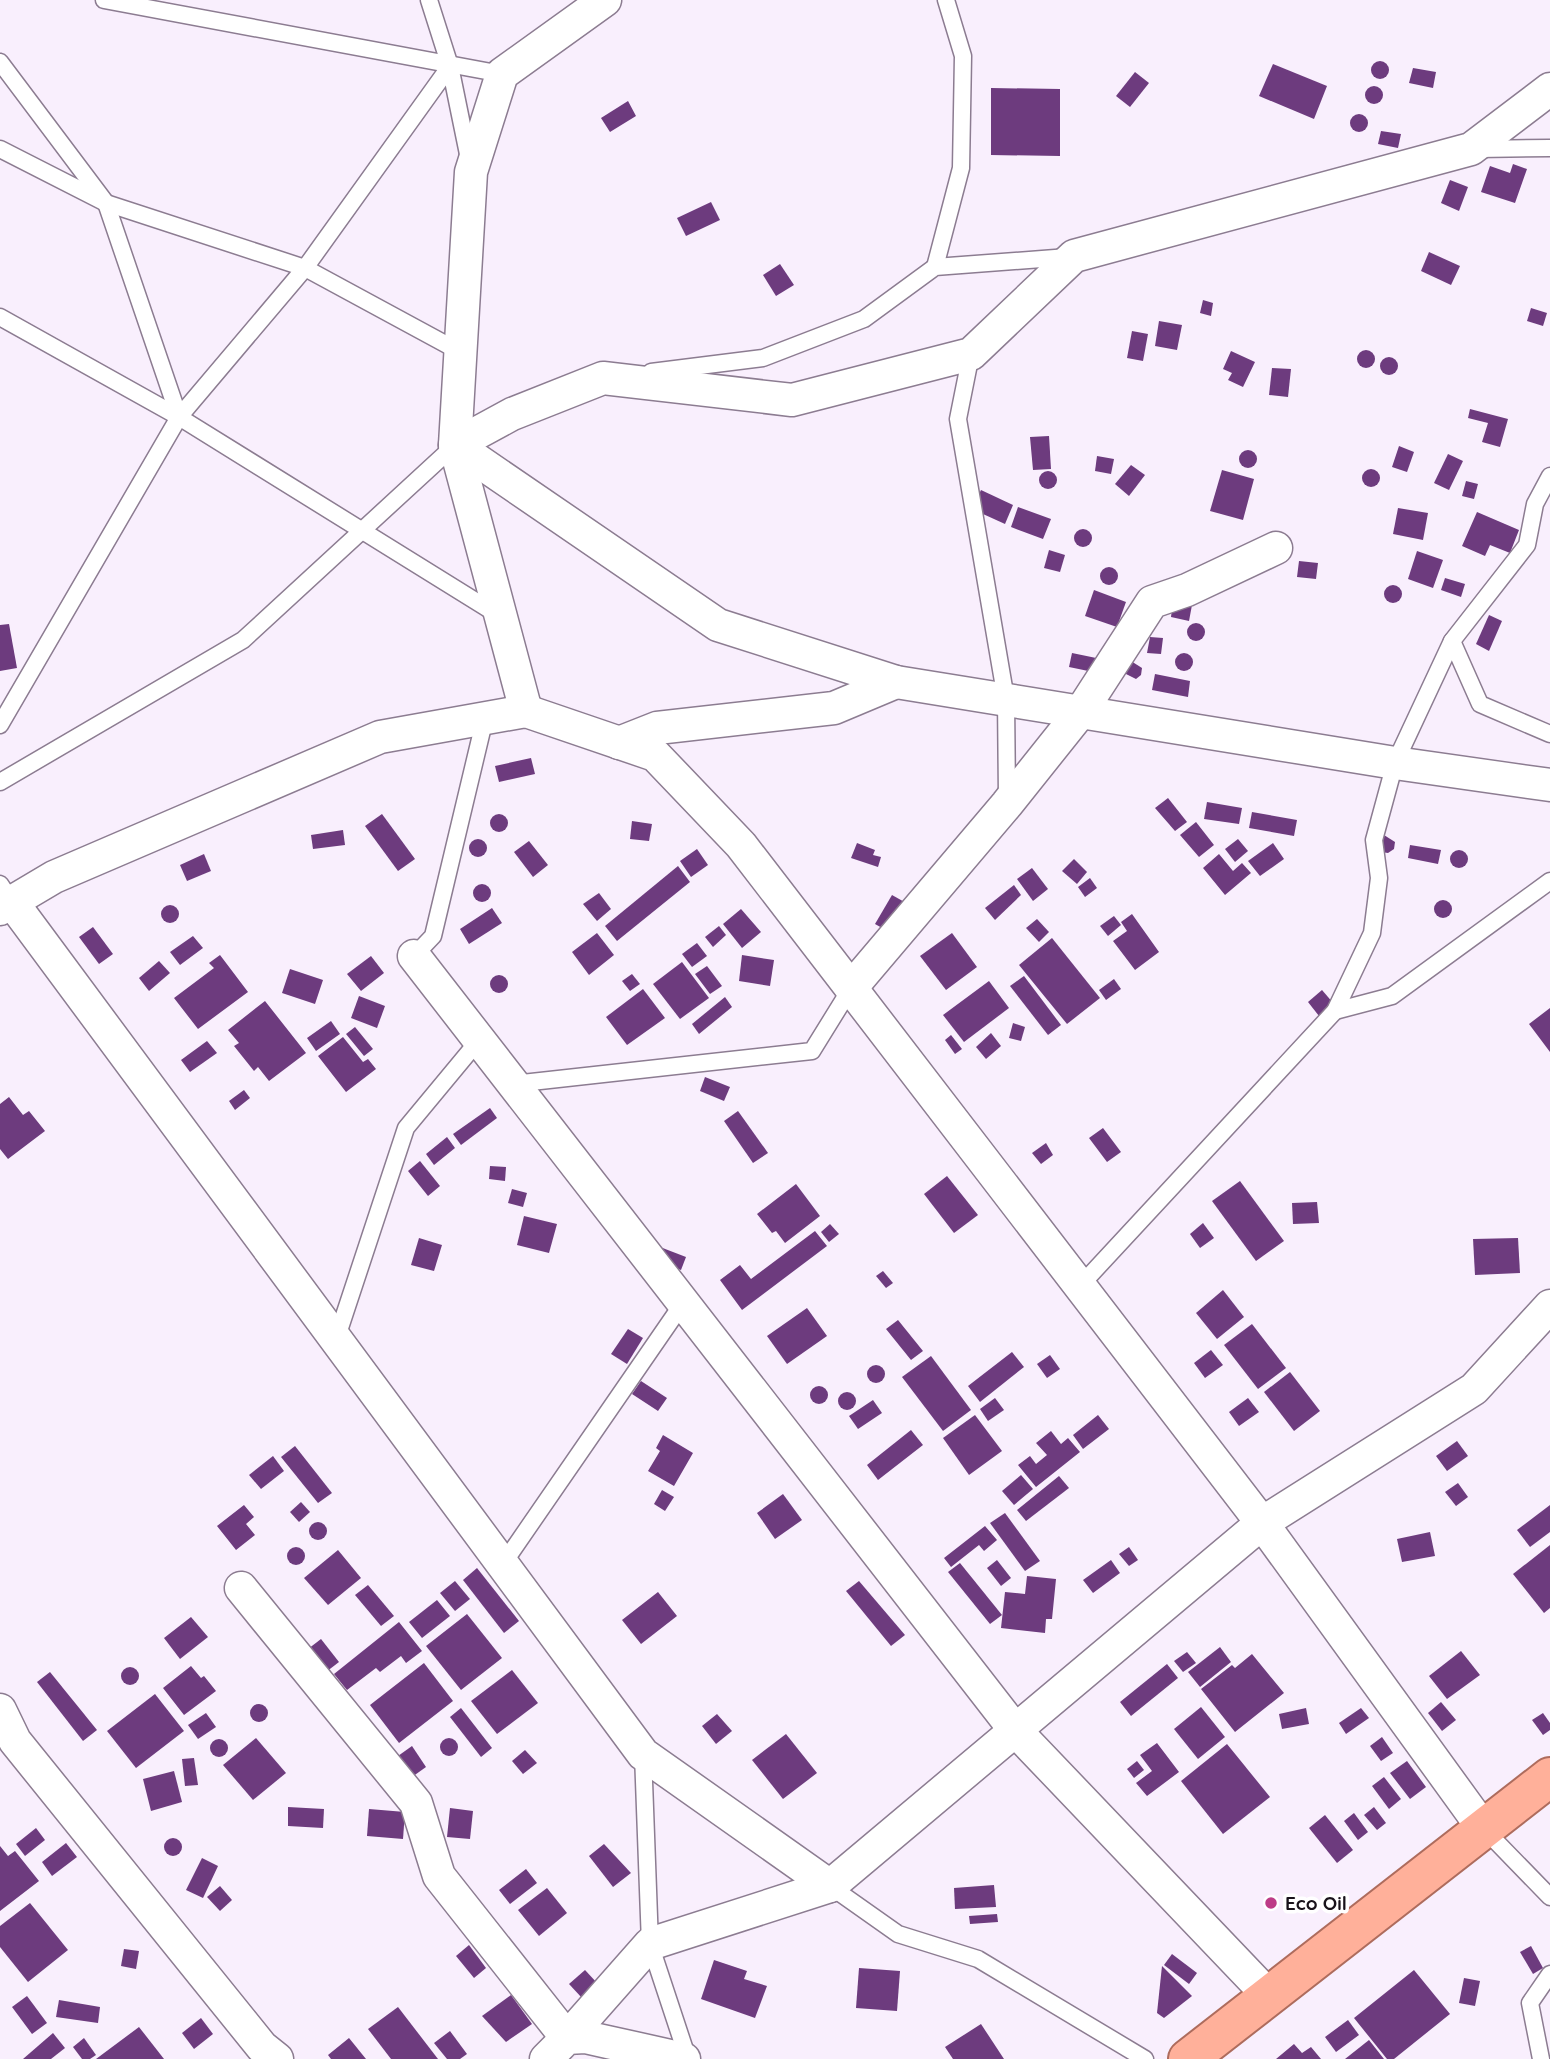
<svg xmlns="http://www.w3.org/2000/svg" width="1550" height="2059" font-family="Quicksand,sans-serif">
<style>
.building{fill:#6d3b7e}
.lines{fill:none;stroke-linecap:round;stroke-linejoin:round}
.service-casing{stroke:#8c7c91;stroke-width:19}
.minor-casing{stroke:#8c7c91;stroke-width:35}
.trunk-casing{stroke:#ae6c5d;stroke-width:42}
.service{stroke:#fff;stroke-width:16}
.minor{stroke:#fff;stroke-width:32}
.trunk{stroke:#ffb09a;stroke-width:38}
.poi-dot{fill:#bd3c87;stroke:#fff;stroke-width:2.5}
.labels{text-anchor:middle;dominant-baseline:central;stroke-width:7;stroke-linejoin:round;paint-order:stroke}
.poi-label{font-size:19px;font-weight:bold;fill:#18121a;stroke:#fff;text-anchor:start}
</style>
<rect width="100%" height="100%" fill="#f9effd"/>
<g class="building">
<circle cx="1380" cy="70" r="9"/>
<path d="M1273 64 1327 86 1314 119 1259 96Z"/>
<path d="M1413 68 1436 72 1433 88 1409 83Z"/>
<path d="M1135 72 1149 83 1130 107 1116 96Z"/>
<circle cx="1374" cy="95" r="9"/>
<path d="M991 88 1060 89V156L991 155Z"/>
<path d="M628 101 636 116 610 132 601 118Z"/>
<circle cx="1359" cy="123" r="9"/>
<path d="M1381 131 1401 134 1398 148 1378 144Z"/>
<path d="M1513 164 1527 169 1515 203 1481 192 1490 166 1510 173Z"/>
<path d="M1450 180 1468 187 1459 211 1441 203Z"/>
<path d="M711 202 720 220 686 236 677 218Z"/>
<path d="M1429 252 1460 266 1451 285 1421 271Z"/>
<path d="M780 264 794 285 776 296 763 275Z"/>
<path d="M1203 300 1213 303 1211 316 1200 313Z"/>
<path d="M1531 308 1547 313 1543 326 1527 321Z"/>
<path d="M1159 321 1182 325 1177 350 1155 346Z"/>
<path d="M1132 331 1148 334 1143 361 1127 358Z"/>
<circle cx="1366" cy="359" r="9"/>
<path d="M1231 351 1255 362 1243 387 1228 380 1232 373 1223 369Z"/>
<circle cx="1389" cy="366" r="9"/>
<path d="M1272 368 1291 369 1288 397 1269 395Z"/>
<path d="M1470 409 1508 419 1500 447 1482 442 1488 423 1468 418Z"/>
<path d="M1049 436 1051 469 1033 470 1030 437Z"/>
<path d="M1399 446 1414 452 1407 472 1392 467Z"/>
<circle cx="1248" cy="459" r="9"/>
<path d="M1448 454 1463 461 1449 490 1434 483Z"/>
<path d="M1097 456 1114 459 1111 474 1095 471Z"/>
<path d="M1131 465 1145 475 1129 496 1115 484Z"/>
<circle cx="1371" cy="478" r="9"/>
<path d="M1222 470 1254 479 1243 520 1210 511Z"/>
<circle cx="1048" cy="480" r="9"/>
<path d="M1466 481 1478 484 1474 499 1462 496Z"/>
<path d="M981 490 1013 505 1005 524 972 509Z"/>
<path d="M1018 507 1051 519 1043 539 1011 527Z"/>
<path d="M1398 508 1428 513 1423 540 1393 534Z"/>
<path d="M1477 512 1519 530 1510 553 1490 545 1485 556 1462 546Z"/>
<circle cx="1083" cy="538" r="9"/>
<path d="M1049 550 1065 555 1060 572 1044 568Z"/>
<path d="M1417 551 1443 560 1433 588 1408 579Z"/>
<path d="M1299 561 1318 563 1316 579 1297 577Z"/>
<circle cx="1109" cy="576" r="9"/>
<path d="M1445 578 1465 584 1461 597 1441 590Z"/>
<circle cx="1393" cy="594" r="9"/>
<path d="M1094 590 1126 602 1117 627 1085 616Z"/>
<path d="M1173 602 1192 605 1189 621 1171 617Z"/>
<path d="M1489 615 1502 621 1489 651 1476 644Z"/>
<circle cx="1196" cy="632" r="9"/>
<path d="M9 624 17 668 0 671V625Z"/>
<path d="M1150 637 1163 638 1161 654 1147 653Z"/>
<path d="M1072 653 1101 659 1098 673 1069 667Z"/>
<circle cx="1184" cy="662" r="9"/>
<path d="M1131 661 1142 668 1141 675 1136 679 1124 673Z"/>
<path d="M1155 674 1190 681 1188 697 1152 690Z"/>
<path d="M531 758 535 774 499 782 495 766Z"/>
<path d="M1168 798 1187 822 1175 831 1155 808Z"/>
<path d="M1207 802 1242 808 1239 824 1204 819Z"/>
<path d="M1252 812 1297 820 1294 836 1249 828Z"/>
<path d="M382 814 415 859 398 871 365 826Z"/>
<circle cx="499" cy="823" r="9"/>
<path d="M632 821 652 824 649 841 630 839Z"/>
<path d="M1196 822 1214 845 1199 857 1180 835Z"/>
<path d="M343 830 345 845 313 849 311 835Z"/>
<path d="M1384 835 1395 842 1394 849 1388 853 1381 852 1378 840Z"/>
<path d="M1238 839 1248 851 1235 862 1225 849Z"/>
<circle cx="478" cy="848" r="9"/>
<path d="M529 841 548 865 533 877 514 852Z"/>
<path d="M857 843 875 850 873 855 881 857 878 867 851 858Z"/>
<path d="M1273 843 1284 859 1260 876 1248 861Z"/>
<path d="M1410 845 1441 850 1438 864 1408 858Z"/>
<path d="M697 849 708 865 691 877 680 861Z"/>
<circle cx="1459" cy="859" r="9"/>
<path d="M204 854 211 871 187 881 180 865Z"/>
<path d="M1219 854 1233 871 1242 863 1251 873 1225 895 1203 868Z"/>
<path d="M1074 859 1087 872 1077 884 1062 871Z"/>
<path d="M678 866 690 882 617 941 605 926Z"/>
<path d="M1032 868 1048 889 1033 901 1017 879Z"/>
<path d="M1090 878 1097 888 1085 897 1078 887Z"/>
<circle cx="482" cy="893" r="9"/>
<path d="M1014 885 1021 895 995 920 985 908Z"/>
<path d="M599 893 611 909 597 921 583 904Z"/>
<path d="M892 895 908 904 891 933 875 924Z"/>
<circle cx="1443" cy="909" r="9"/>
<circle cx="170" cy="914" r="9"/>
<path d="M492 908 502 923 469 944 460 929Z"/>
<path d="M741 909 761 932 742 948 723 924Z"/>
<path d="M1132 914 1159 952 1135 970 1113 941 1127 931 1121 922Z"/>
<path d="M1114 916 1121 925 1108 936 1100 926Z"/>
<path d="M1037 919 1049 932 1039 942 1026 928Z"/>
<path d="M719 926 726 935 713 947 705 937Z"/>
<path d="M93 927 113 954 99 964 79 937Z"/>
<path d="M597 933 614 955 589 975 572 952Z"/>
<path d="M952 933 977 967 946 990 920 956Z"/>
<path d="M193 936 203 948 180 965 170 952Z"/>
<path d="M1052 938 1100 998 1067 1024 1019 965Z"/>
<path d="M697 943 707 956 692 967 682 954Z"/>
<path d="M220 955 248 992 198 1029 174 998 214 968 209 963Z"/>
<path d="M742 955 774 960 770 986 739 981Z"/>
<path d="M371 956 384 973 361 991 347 974Z"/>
<path d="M159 961 170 973 149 991 139 978Z"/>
<path d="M682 962 709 998 680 1019 653 984Z"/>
<path d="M707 966 722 986 710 994 695 974Z"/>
<path d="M290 969 323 980 315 1004 282 993Z"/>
<path d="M632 974 640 984 630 991 622 981Z"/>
<circle cx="499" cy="984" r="9"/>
<path d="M1024 976 1061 1025 1048 1035 1010 986Z"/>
<path d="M1114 979 1121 989 1106 1000 1099 990Z"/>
<path d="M989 981 1009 1008 964 1042 943 1015Z"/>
<path d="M643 989 665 1018 627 1045 606 1017Z"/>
<path d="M1322 990 1334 1004 1319 1016 1308 1002Z"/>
<path d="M359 996 385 1006 377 1028 351 1018Z"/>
<path d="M725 997 732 1007 699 1034 692 1024Z"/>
<path d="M265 1001 306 1053 269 1081 258 1067 254 1071 234 1046 239 1043 228 1030Z"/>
<path d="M1550 1008V1052L1529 1024Z"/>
<path d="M331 1021 340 1034 316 1051 307 1038Z"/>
<path d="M1013 1023 1025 1027 1021 1041 1009 1038Z"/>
<path d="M355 1027 373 1049 364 1056 346 1034Z"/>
<path d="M991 1033 1001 1046 986 1059 976 1047Z"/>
<path d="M951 1035 962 1049 955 1054 945 1040Z"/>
<path d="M343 1037 363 1062 368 1059 376 1069 346 1092 318 1056Z"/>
<path d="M207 1041 217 1053 190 1072 181 1060Z"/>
<path d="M705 1077 730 1087 724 1101 700 1091Z"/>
<path d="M244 1090 250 1098 235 1110 229 1101Z"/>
<path d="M9 1097 23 1115 29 1111 45 1131 8 1159 0 1149V1104Z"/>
<path d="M490 1108 497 1118 461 1145 453 1134Z"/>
<path d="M738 1111 768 1153 753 1163 724 1121Z"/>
<path d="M1103 1128 1121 1152 1107 1162 1089 1138Z"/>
<path d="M447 1137 455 1148 434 1165 426 1154Z"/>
<path d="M1046 1143 1053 1155 1041 1164 1032 1153Z"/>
<path d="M420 1161 440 1186 428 1196 408 1171Z"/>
<path d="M490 1166 506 1167 505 1181 489 1179Z"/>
<path d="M947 1176 978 1215 954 1233 924 1194Z"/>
<path d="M1240 1181 1284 1241 1256 1261 1212 1201Z"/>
<path d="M796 1184 820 1216 785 1243 776 1231 772 1233 757 1214Z"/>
<path d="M512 1189 527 1193 523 1207 508 1203Z"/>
<path d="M1317 1202 1319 1223 1293 1224 1292 1203Z"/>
<path d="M524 1216 557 1224 549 1253 517 1245Z"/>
<path d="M1203 1223 1214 1238 1200 1248 1190 1234Z"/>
<path d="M830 1224 839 1234 829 1242 821 1232Z"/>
<path d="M815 1231 827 1246 742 1310 720 1280 740 1265 751 1279Z"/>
<path d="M419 1238 442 1245 434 1271 411 1265Z"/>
<path d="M1518 1238 1520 1273 1475 1275 1473 1239Z"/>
<path d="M660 1247 686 1257 681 1270 655 1261Z"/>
<path d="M883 1271 893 1283 886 1288 876 1276Z"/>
<path d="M1223 1290 1244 1317 1217 1339 1196 1313Z"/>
<path d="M807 1308 827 1336 787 1364 767 1336Z"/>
<path d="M898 1320 923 1351 911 1360 886 1329Z"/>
<path d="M1252 1324 1286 1368 1258 1389 1224 1345Z"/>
<path d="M628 1329 643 1338 627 1364 611 1354Z"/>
<path d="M1211 1350 1223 1365 1205 1378 1194 1363Z"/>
<path d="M1012 1352 1024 1367 980 1402 968 1386Z"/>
<path d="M1050 1355 1060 1369 1047 1378 1037 1364Z"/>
<path d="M931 1356 971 1410 943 1431 902 1377Z"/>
<circle cx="876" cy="1374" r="9"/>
<path d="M1290 1372 1320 1411 1294 1431 1264 1392Z"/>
<path d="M641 1381 667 1398 658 1411 632 1394Z"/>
<circle cx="819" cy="1395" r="9"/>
<circle cx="847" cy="1401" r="9"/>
<path d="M995 1398 1004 1410 988 1421 980 1409Z"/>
<path d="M1248 1398 1259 1412 1239 1426 1229 1412Z"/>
<path d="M873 1400 882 1413 858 1429 849 1416Z"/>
<path d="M975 1415 1002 1451 969 1475 943 1438Z"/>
<path d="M1098 1415 1109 1429 1083 1449 1073 1435Z"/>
<path d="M911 1430 923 1445 878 1480 867 1465Z"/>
<path d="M1051 1431 1061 1444 1068 1438 1080 1452 1036 1487 1018 1465 1030 1456 1036 1464 1047 1455 1036 1443Z"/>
<path d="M663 1435 693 1453 674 1486 648 1471 660 1451 656 1448Z"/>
<path d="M1457 1441 1468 1456 1447 1471 1436 1456Z"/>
<path d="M295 1446 332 1493 318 1503 281 1457Z"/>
<path d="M273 1456 284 1471 261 1489 249 1475Z"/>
<path d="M1021 1475 1033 1489 1014 1505 1002 1491Z"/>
<path d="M1059 1476 1069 1488 1026 1521 1017 1510Z"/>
<path d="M1458 1483 1468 1497 1456 1506 1445 1492Z"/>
<path d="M662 1490 674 1497 665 1511 654 1504Z"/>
<path d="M783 1494 802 1520 775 1539 757 1513Z"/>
<path d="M301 1502 310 1512 299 1522 290 1512Z"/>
<path d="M244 1505 254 1517 246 1524 255 1535 236 1550 217 1526Z"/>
<path d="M1550 1505V1532L1530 1547 1517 1530Z"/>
<path d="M1005 1513 1040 1561 1025 1571 990 1523Z"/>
<circle cx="318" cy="1531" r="9"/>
<path d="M985 1526 997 1540 984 1551 979 1545 951 1567 944 1558Z"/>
<path d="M1430 1532 1435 1556 1402 1562 1397 1539Z"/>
<path d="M1550 1545V1608L1544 1613 1513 1574Z"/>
<path d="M1129 1547 1138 1560 1129 1566 1119 1554Z"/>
<circle cx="296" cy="1556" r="9"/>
<path d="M338 1550 361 1578 328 1605 304 1578Z"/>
<path d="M997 1560 1011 1578 1001 1586 987 1568Z"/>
<path d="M1111 1560 1120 1573 1093 1593 1083 1580Z"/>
<path d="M960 1563 1002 1615 990 1624 948 1572Z"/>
<path d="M477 1568 519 1621 504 1633 463 1580Z"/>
<path d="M1027 1576 1056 1579 1052 1619H1046L1045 1633 1001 1628 1005 1592 1025 1594Z"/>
<path d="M455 1581 470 1599 455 1611 440 1593Z"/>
<path d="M859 1581 905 1635 891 1646 846 1591Z"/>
<path d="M368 1585 394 1616 381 1626 355 1595Z"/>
<path d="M658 1592 677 1616 641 1644 622 1620Z"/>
<path d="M437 1600 450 1616 422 1638 409 1622Z"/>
<path d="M467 1614 502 1658 461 1690 426 1646Z"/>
<path d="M191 1617 208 1637 180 1659 164 1638Z"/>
<path d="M399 1622 422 1651 406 1663 401 1656 380 1672 376 1668 347 1690 334 1674Z"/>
<path d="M321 1639 339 1662 326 1672 308 1649Z"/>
<path d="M1220 1647 1231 1662 1200 1687 1188 1672Z"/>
<path d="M1461 1651 1480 1675 1447 1699 1429 1676Z"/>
<path d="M1187 1652 1196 1663 1183 1672 1174 1661Z"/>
<path d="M1252 1654 1284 1693 1235 1732 1201 1689 1232 1665 1235 1668Z"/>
<path d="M424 1663 453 1701 399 1743 370 1705Z"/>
<path d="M1167 1664 1178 1678 1131 1716 1120 1702Z"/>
<path d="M191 1666 201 1678 204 1676 216 1691 184 1715 163 1688Z"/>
<circle cx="130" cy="1676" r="9"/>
<path d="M512 1670 538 1703 497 1734 471 1701Z"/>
<path d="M50 1672 97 1730 83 1741 37 1682Z"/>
<path d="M155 1694 184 1731 136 1768 107 1731Z"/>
<path d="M1441 1702 1456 1720 1442 1731 1428 1713Z"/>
<circle cx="259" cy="1713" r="9"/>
<path d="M1201 1707 1225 1737 1198 1759 1174 1729Z"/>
<path d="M461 1708 492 1748 481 1757 450 1717Z"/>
<path d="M1306 1708 1309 1724 1282 1729 1279 1714Z"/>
<path d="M1361 1708 1369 1718 1346 1734 1339 1723Z"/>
<path d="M206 1713 216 1727 198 1739 188 1725Z"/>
<path d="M1543 1713 1550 1723V1730L1543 1735 1532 1720Z"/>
<path d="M717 1714 732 1731 716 1744 702 1726Z"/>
<path d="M786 1734 817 1773 783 1799 752 1760Z"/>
<path d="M1382 1737 1393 1753 1381 1761 1370 1746Z"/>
<path d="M256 1738 286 1773 253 1800 223 1765Z"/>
<circle cx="449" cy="1747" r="9"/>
<circle cx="219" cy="1748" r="9"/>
<path d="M1157 1743 1179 1772 1147 1796 1136 1783 1152 1771 1140 1755Z"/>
<path d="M1227 1744 1270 1797 1223 1834 1181 1781Z"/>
<path d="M412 1746 426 1767 412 1777 398 1756Z"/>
<path d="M525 1750 537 1763 523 1774 512 1761Z"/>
<path d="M194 1758 198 1785 185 1786 182 1759Z"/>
<path d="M1137 1761 1144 1770 1134 1778 1127 1769Z"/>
<path d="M1407 1761 1426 1787 1410 1799 1390 1773Z"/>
<path d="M174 1771 182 1802 151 1811 143 1779Z"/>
<path d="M1384 1777 1401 1799 1389 1809 1372 1786Z"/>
<path d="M288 1807 324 1809 323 1828 288 1826Z"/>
<path d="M1374 1807 1386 1823 1377 1830 1364 1815Z"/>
<path d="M450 1808 473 1811 470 1839 447 1837Z"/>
<path d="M369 1809 405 1812 403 1839 367 1836Z"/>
<path d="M1354 1813 1368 1832 1358 1840 1344 1821Z"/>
<path d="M1325 1815 1353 1850 1337 1863 1309 1828Z"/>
<path d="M36 1828 45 1840 25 1856 16 1844Z"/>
<circle cx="173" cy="1847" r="9"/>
<path d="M66 1843 77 1857 52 1876 42 1862Z"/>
<path d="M604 1844 631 1873 613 1887 589 1856Z"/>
<path d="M0 1846 8 1856 15 1851 39 1881 0 1911Z"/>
<path d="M202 1858 218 1866 203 1898 186 1890Z"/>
<path d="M526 1869 537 1883 510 1904 499 1890Z"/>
<path d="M994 1885 996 1907 955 1909 954 1888Z"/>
<path d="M220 1886 232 1900 220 1911 207 1897Z"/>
<path d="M547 1888 567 1913 539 1936 518 1910Z"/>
<path d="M30 1903 68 1950 28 1982 0 1947V1926Z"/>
<path d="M997 1914 998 1922 970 1924 969 1916Z"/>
<path d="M469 1945 486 1968 474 1978 456 1956Z"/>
<path d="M1531 1946 1543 1968 1533 1974 1520 1952Z"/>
<path d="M124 1949 139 1951 136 1969 121 1966Z"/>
<path d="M1172 1954 1197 1973 1189 1984 1164 1965Z"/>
<path d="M714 1960 747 1971 744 1979 767 1986 755 2018 701 1999Z"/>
<path d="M1162 1966 1192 1996 1164 2018 1157 2013Z"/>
<path d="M859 1968 900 1971 897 2011 856 2008Z"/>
<path d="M585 1970 598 1984 582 1998 569 1984Z"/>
<path d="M1414 1970 1450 2014 1394 2059H1387L1354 2018Z"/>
<path d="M1464 1978 1480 1981 1475 2006 1459 2003Z"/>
<path d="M511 1995 532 2024 506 2042 482 2016Z"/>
<path d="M27 1996 47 2023 32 2034 12 2007Z"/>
<path d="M59 2000 100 2007 98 2023 56 2017Z"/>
<path d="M398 2007 438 2059H391L368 2029Z"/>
<path d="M201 2018 213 2034 194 2049 182 2033Z"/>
<path d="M1348 2020 1359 2035 1336 2052 1325 2037Z"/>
<path d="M981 2024 1004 2059H953L945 2047Z"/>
<path d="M139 2027 164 2059H96Z"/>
<path d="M450 2031 467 2054 460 2059H447L434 2043Z"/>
<path d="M53 2033 65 2048 51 2059H23Z"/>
<path d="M84 2038 96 2055 90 2059H82L73 2047Z"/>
<path d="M349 2038 366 2059H331L328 2055Z"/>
<path d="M1369 2040 1384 2059H1345Z"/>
<path d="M1294 2044 1302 2053 1311 2047 1321 2059H1276Z"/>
</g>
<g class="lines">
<g class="service-casing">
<g id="service">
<path d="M104 0 502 74"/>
<path d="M429 0 450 66 469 159"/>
<path d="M0 62 106 203 179 417"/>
<path d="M0 149 106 203 305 268 462 353"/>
<path d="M1477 149 1550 148"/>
<path d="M935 267 961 168 963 56 946 0"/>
<path d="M0 317 179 417 498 615"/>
<path d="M971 354 958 419 1006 699 1007 798"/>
<path d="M651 372 763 358 864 319 935 267 1068 257"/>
<path d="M1452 641 1480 704 1550 734"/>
<path d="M0 725 179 417 305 268 450 66"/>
<path d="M0 782 243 640 455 445"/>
<path d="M0 884 12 902"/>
<path d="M414 956 433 936 485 718"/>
<path d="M1335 1011 1392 996 1550 881"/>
<path d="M513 1084 812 1051 851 988"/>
<path d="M1080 1286 1335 1011 1372 933 1379 878 1374 840 1395 763 1452 641 1527 545 1535 504 1550 476"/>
<path d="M336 1340 406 1128 479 1040"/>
<path d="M503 1564 683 1303"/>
<path d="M643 1754 650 1944 688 2059"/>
<path d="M1483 1828 1550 1897"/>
<path d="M830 1886 898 1934 978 1959 1145 2059"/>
<path d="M1541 2059 1530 2003 1550 1974"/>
</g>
</g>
<g class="minor-casing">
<g id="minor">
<path d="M605 0 502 74 471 172 455 445 718 625 896 682 1395 763 1550 785"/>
<path d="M526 711 455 445 512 414 603 378 792 400 971 354 1074 256 1471 149 1550 89"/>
<path d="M619 743 657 728 834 708 896 682"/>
<path d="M12 902 643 1754 830 1886"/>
<path d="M0 909 54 877 380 737 526 711 655 755 741 845 851 988 1262 1523 1483 1828"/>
<path d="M414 956 1015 1730 1268 1995"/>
<path d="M851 988 1007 804 1082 710 1152 602 1187 590 1276 548"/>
<path d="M241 1588 416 1803 439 1876 567 2038 650 1944 830 1886 1262 1523 1474 1389 1550 1306"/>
<path d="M0 1710 15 1741 262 2047 277 2059"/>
<path d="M546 2059 567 2038 585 2037 684 2059"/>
</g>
</g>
<g class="trunk-casing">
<path id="trunk" d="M1188 2059 1550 1777"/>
</g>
<use href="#service" class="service"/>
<use href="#minor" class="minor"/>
<use href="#trunk" class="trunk"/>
</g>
<circle class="poi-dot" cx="1271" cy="1903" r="7"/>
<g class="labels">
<g class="poi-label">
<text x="1285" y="1903">Eco Oil</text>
</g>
</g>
</svg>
